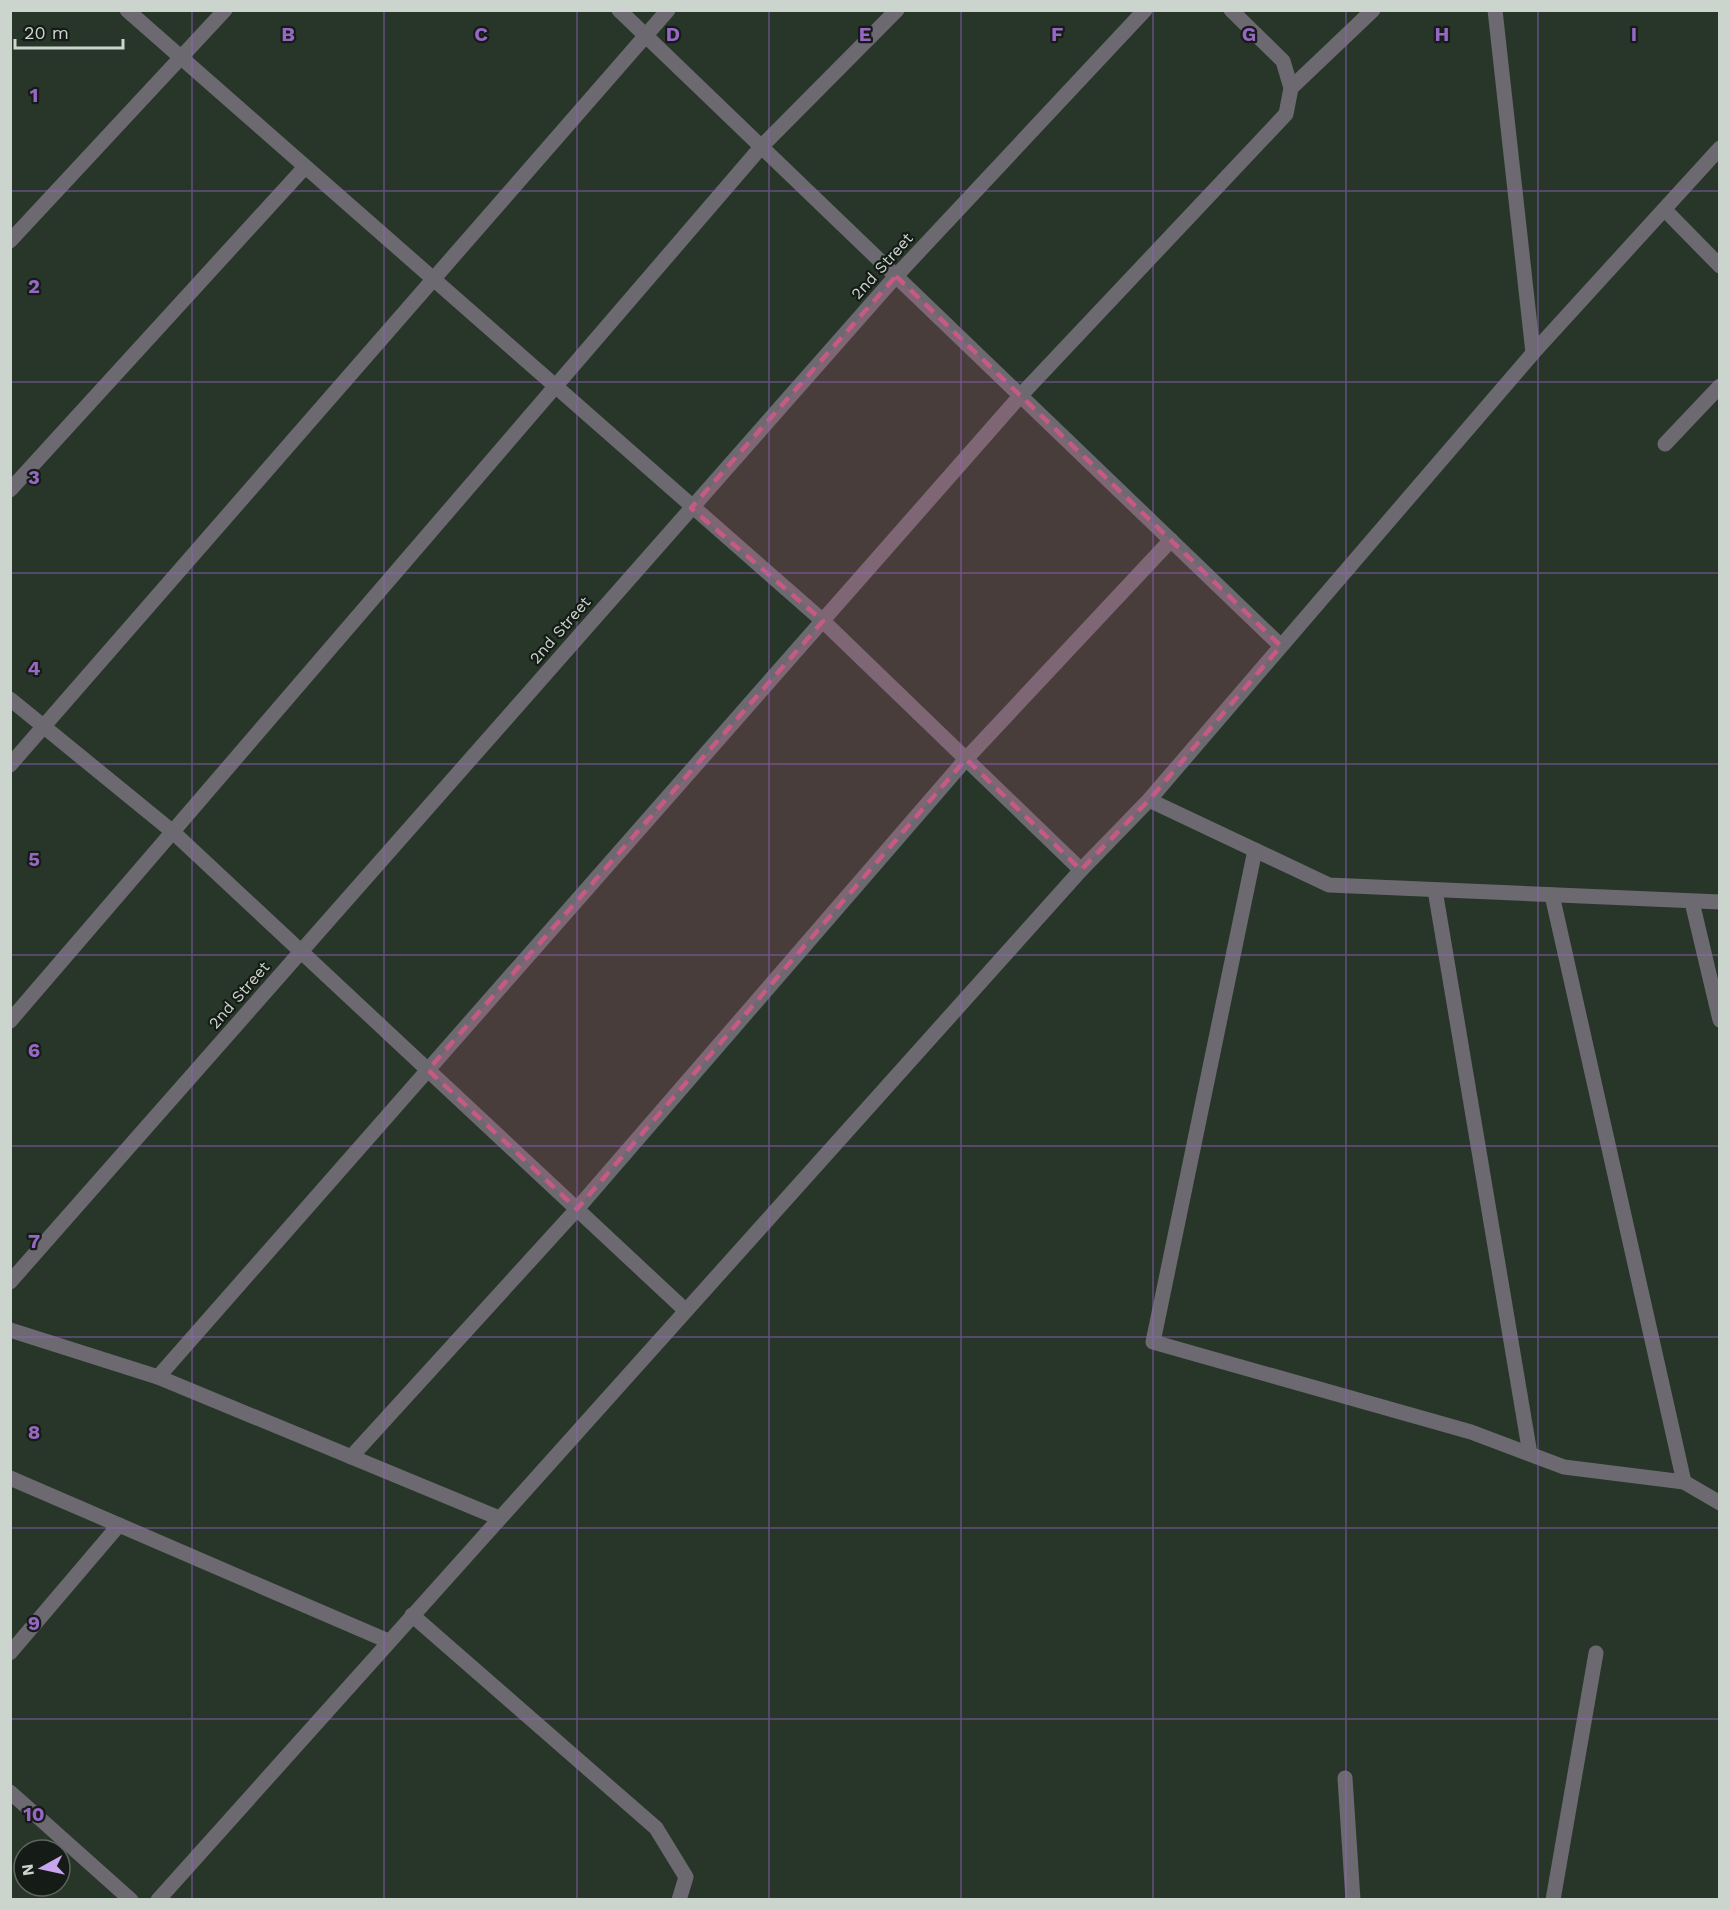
<svg xmlns="http://www.w3.org/2000/svg" width="1730" height="1910" font-family="'Work Sans',sans-serif">
<style>
.lines{fill:none;stroke-linecap:round;stroke-linejoin:round}
.minor{stroke:#6c6971;stroke-width:15}
.marked{fill:#c65a83;fill-opacity:0.2;stroke:#c65a83;stroke-width:4.5;stroke-dasharray:12 8;stroke-linejoin:round}
.grid{fill:none;stroke:#9767c4;stroke-width:1.5;stroke-opacity:0.55}
.labels{text-anchor:middle;dominant-baseline:central;stroke-width:4.5;stroke-linejoin:round;paint-order:stroke}
.street-label{font-size:16px;fill:#ccd5cd;stroke:#151b16}
.grid-label{font-size:20px;text-anchor:middle;font-weight:bold;fill:#9767c4;stroke:#151b16;stroke-width:4.5;stroke-linejoin:round;paint-order:stroke}
</style>
<rect width="100%" height="100%" fill="#28362a"/>
<g class="lines">
<g class="minor">
<path d="M127 10 823 621 1081 870"/>
<path d="M619 10 1281 646"/>
<path d="M1495 10 1533 353"/>
<path d="M1291 88 1373 10"/>
<path d="M1665 210 1720 266"/>
<path d="M10 241 225 10"/>
<path d="M1665 444 1720 386"/>
<path d="M10 490 305 167"/>
<path d="M10 699 173 832 685 1310"/>
<path d="M10 765 668 10"/>
<path d="M1149 800 1329 885 1720 902"/>
<path d="M1255 850 1153 1342 1471 1432 1564 1467 1684 1482 1720 1503"/>
<path d="M1435 890 1530 1454"/>
<path d="M1552 895 1684 1482"/>
<path d="M1692 902 1720 1020"/>
<path d="M10 1021 762 146 897 10"/>
<path d="M10 1282 896 276 1145 10"/>
<path d="M10 1330 158 1377 499 1518"/>
<path d="M158 1377 1021 395 1286 114 1291 88 1283 61 1231 10"/>
<path d="M351 1457 577 1209 966 759 1171 540"/>
<path d="M10 1478 388 1641"/>
<path d="M412 1615 656 1828 686 1877 679 1900"/>
<path d="M10 1653 119 1525"/>
<path d="M1345 1778 1353 1900"/>
<path d="M10 1792 131 1900"/>
<path d="M158 1900 1081 870 1149 800 1533 353 1720 148"/>
<path d="M1553 1900 1596 1653"/>
</g>
</g>
<path class="marked" d="M896 276 1281 646 1149 800 1081 870 966 759 577 1209 428 1070 823 621 691 508Z"/>
<path class="grid" d="M192 10V1900M384 10V1900M577 10V1900M769 10V1900M961 10V1900M1153 10V1900M1346 10V1900M1538 10V1900M10 191H1720M10 382H1720M10 573H1720M10 764H1720M10 955H1720M10 1146H1720M10 1337H1720M10 1528H1720M10 1719H1720"/>
<g class="labels">
<g class="street-label">
<text transform="translate(882 266) rotate(-48)">2nd Street</text>
<text transform="translate(560 630) rotate(-49)">2nd Street</text>
<text transform="translate(239 995) rotate(-49)">2nd Street</text>
</g>
</g>
<g class="grid-label">
<text x="288" y="41">B</text>
<text x="481" y="41">C</text>
<text x="673" y="41">D</text>
<text x="865" y="41">E</text>
<text x="1057" y="41">F</text>
<text x="1249" y="41">G</text>
<text x="1442" y="41">H</text>
<text x="1634" y="41">I</text>
<text x="34" y="102">1</text>
<text x="34" y="293">2</text>
<text x="34" y="484">3</text>
<text x="34" y="675">4</text>
<text x="34" y="866">5</text>
<text x="34" y="1057">6</text>
<text x="34" y="1248">7</text>
<text x="34" y="1439">8</text>
<text x="34" y="1630">9</text>
<text x="34" y="1821">10</text>
</g>
<rect width="1730" height="1910" fill="none" stroke="#ccd5cd" stroke-width="24"/>
<g transform="translate(42 1868) rotate(262)"><circle r="28" fill="#151b16" stroke="#5e655f" stroke-width="1.5"/>
<path d="M0-4.5L10 22L0 15L-10 22Z" fill="#c9a5ee"/>
<text y="-9" font-size="16" font-weight="bold" text-anchor="middle" fill="#ccd5cd">N</text>
</g>
<path d="M15 39v9h108v-9" fill="none" stroke="#ccd5cd" stroke-width="3"/>
<text x="24" y="39" font-size="18" fill="#ccd5cd" stroke="#151b16" stroke-width="4.5" paint-order="stroke">20 m</text>
</svg>
